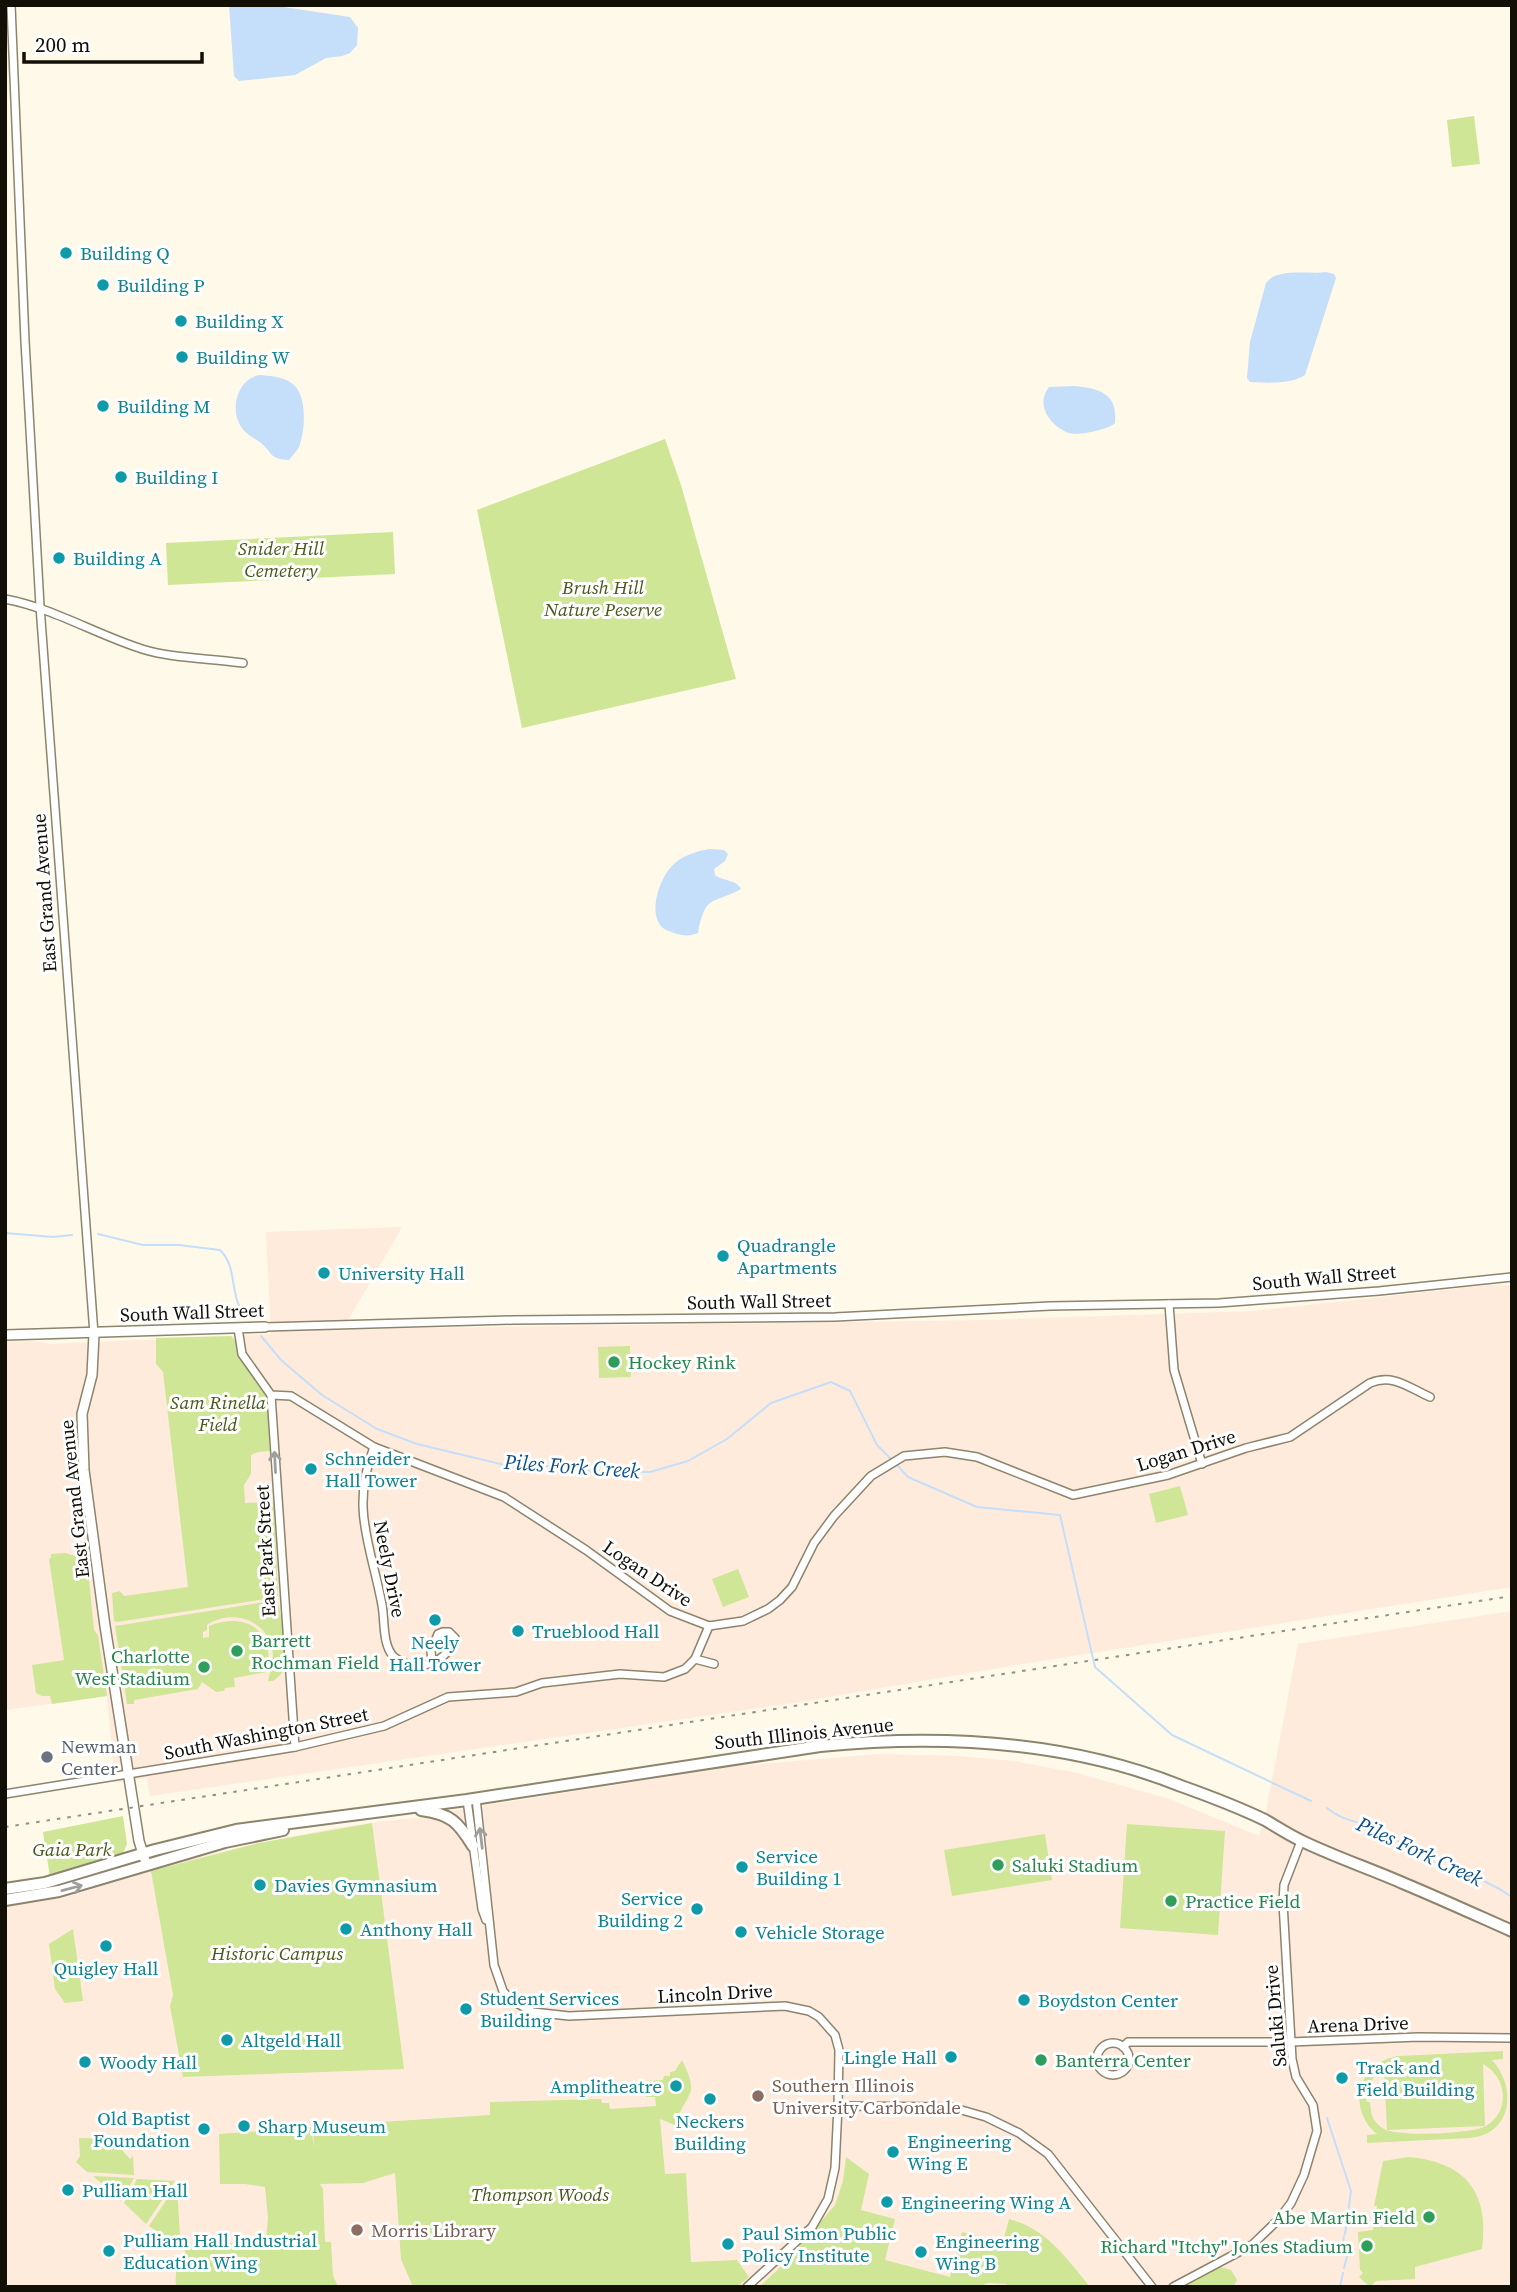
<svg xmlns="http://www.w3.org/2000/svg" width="1517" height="2292" font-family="'Source Serif 4',serif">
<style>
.education{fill:#ffebdc}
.green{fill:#cee696;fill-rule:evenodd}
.water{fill:#c5def9}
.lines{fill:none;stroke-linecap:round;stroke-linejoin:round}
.stream{stroke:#c5def9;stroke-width:2}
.minor-casing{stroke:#8c846d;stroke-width:10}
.major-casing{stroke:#8c846d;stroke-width:12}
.highway-casing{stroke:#8c846d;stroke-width:14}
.minor{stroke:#fff;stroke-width:7}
.major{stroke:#fff;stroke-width:9}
.highway{stroke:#fff;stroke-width:10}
.rail{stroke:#938f82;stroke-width:2;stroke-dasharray:3.5 7;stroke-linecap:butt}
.oneway{stroke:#a09f9c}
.culture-dot{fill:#0f9aa8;stroke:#fff;stroke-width:2.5}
.leisure-dot{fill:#2e9e5b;stroke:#fff;stroke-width:2.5}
.worship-dot{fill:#6b7280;stroke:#fff;stroke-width:2.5}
.education-dot{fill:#8d6e63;stroke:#fff;stroke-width:2.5}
.labels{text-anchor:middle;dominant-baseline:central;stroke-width:6;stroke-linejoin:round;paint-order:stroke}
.culture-label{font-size:19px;fill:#0d838f;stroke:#fff;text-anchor:start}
.park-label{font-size:19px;font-style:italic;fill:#49591b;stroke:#fff}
.street-label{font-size:19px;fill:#120f07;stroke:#fff}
.leisure-label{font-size:19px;fill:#27864d;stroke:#fff;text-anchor:start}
.worship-label{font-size:19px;fill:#5b616d;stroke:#fff;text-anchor:start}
.education-label{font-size:19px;fill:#785e54;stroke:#fff;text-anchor:start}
.water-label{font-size:21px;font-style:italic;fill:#0a4f8a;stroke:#fff}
</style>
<rect width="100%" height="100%" fill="#fef9e9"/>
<g class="education">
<path d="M402 1227 343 1329 988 1320 1254 1311 1489 1285H1512V1587L1004 1667 794 1703 150 1796 147 1778 115 1783 107 1696 5 1710V1342L33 1341 50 1344 271 1334 266 1232Z"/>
<path d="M1512 1611V2287H5V1906L66 1897 178 1862 259 1843 336 1828 384 1821 438 1816 449 1811 737 1766 879 1754 959 1756 1014 1761 1077 1773 1169 1799 1259 1836 1266 1812 1298 1644Z"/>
</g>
<g class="green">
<path d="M1474 116 1480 164 1452 167 1447 120Z"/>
<path d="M665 439 681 485 736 679 522 728 477 510Z"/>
<path d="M393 532 395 574 168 585 166 543Z"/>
<path d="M231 1336 236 1342 240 1359 262 1387 267 1399 270 1451 258 1452 251 1455V1474L244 1485 245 1503 274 1502 278 1597 117 1622 114 1621 112 1593 120 1591 124 1596 188 1587 163 1372 156 1364V1338Z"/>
<path d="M630 1346 631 1377 599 1378 598 1347Z"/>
<path d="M1180 1486 1188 1515 1156 1523 1149 1494Z"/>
<path d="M65 1553 87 1559 94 1630 98 1635 107 1696 52 1704 50 1696H42L36 1693 32 1665 64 1660 49 1559 51 1558V1554Z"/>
<path d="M738 1569 749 1597 723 1607 712 1579Z"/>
<path d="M265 1602H278C281 1617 289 1654 284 1669 282 1674 278 1677 273 1681H268C270 1672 273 1663 273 1654 270 1620 232 1608 207 1625V1630L203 1632V1638L209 1637V1626C246 1611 276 1631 267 1672L234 1678 235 1687 225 1688 224 1691 216 1692 202 1682 198 1689 134 1700V1704H127L115 1626Z"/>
<path d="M123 1816 127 1844 123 1853 50 1877 43 1832Z"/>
<path d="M372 1823 404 2069 183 2077 170 2006 173 1995 151 1871 259 1843Z"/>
<path d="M1127 1824 1225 1831 1218 1935 1120 1928Z"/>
<path d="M1045 1834 1052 1880 952 1896 944 1850Z"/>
<path d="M73 1929 83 2001 65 2003 55 1989 49 1944Z"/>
<path d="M1503 2051V2059L1492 2060C1517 2087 1513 2134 1470 2138L1367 2143V2135L1377 2134C1346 2108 1358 2061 1399 2056ZM1483 2064C1507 2077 1511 2111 1486 2126 1472 2134 1398 2137 1384 2129 1372 2122 1371 2114 1370 2102H1367L1366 2099 1370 2098 1373 2078 1384 2068 1387 2130 1485 2126Z"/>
<path d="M682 2060C701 2098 686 2091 675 2125L660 2119 665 2174 686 2173 691 2262 737 2260 749 2277 737 2287H413L401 2259 395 2173 363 2183 320 2184 323 2189 325 2242H331L333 2275 338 2287H176C175 2273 176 2265 185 2254L184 2245 217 2241 265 2248 268 2218 265 2187 245 2184H220L219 2134 311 2127 314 2148 313 2127 349 2124V2131L354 2130 350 2124 490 2115V2102L601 2099 602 2103H609L610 2109 656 2106 655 2097H646V2081L663 2080 664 2076H670V2072L675 2071Z"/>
<path d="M79 2138 110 2139 121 2142 123 2146 121 2149 130 2159 133 2156 134 2175 87 2172 76 2162 80 2156Z"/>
<path d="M846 2157 869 2174 861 2210 895 2219 885 2260 950 2277 962 2232 1003 2242 1009 2219C1046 2228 1067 2259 1090 2287H1009L1006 2284 988 2283 979 2287H759L787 2261 835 2205 843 2181Z"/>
<path d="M1409 2157C1465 2162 1490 2192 1482 2249L1415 2267V2279L1376 2281 1370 2287 1359 2277 1363 2273 1360 2270 1358 2232 1373 2230 1377 2206H1374L1383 2161Z"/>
<path d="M93 2176 134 2178 121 2201Z"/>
<path d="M137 2179 175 2181 146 2224 124 2203Z"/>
<path d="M175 2187H177L180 2236H164L149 2226Z"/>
<path d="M1220 2267 1231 2270 1237 2280 1233 2287H1184Z"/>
</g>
<g class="water">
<path d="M229 5H270L350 17 358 28 357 45 350 53 342 56 326 58 295 75 239 81 234 76Z"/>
<path d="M1326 272 1334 274 1336 278 1305 375C1292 384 1266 383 1250 382L1247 378 1250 342 1266 283C1278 267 1309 275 1326 272Z"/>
<path d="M260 375C272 376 287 377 296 387 307 401 305 431 299 447 297 451 292 456 289 460 269 459 273 453 261 443 253 437 245 434 240 425 230 408 238 378 260 375Z"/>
<path d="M1074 386C1100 388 1118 394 1115 423 1108 430 1075 437 1066 432 1050 424 1035 405 1049 387Z"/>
<path d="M710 849 724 850 728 854 725 861 714 869 715 875C724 882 736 879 741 889 712 905 706 893 698 933 690 936 684 936 677 934 670 931 662 930 659 923 650 908 660 879 671 867 680 856 697 851 710 849Z"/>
</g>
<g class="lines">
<g class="stream">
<path d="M5 1233 53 1237 72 1235"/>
<path d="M98 1234 143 1245H179L220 1250C239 1268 228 1299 247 1317"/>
<path d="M261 1336 281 1360 322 1395 377 1429 417 1444 513 1467 548 1466 582 1471 650 1472 688 1461 727 1439 771 1403 831 1382 850 1391 877 1445 893 1461"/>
<path d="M897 1465 908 1477 977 1507 1060 1515 1095 1667 1172 1735 1311 1801"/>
<path d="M1327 1808C1343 1821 1354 1820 1371 1827 1393 1835 1412 1852 1433 1862 1462 1875 1484 1877 1512 1897"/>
<path d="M1327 2118 1351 2191 1345 2234"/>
<path d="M1344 2268 1347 2257 1342 2248 1344 2236"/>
<path d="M1340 2287 1343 2273"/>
</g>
<g class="minor-casing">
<g id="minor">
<path d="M11 5 25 341 40 606 94 1334"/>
<path d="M5 599C53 608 95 634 142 649 174 659 210 658 243 663"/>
<path d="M1169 1304 1174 1370 1202 1464"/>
<path d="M265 1327 513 1320 835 1317 1050 1306 1219 1303 1379 1291 1512 1277"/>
<path d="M238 1328 242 1354 271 1395 291 1396 374 1447 504 1497 586 1550 670 1611 709 1626 743 1621 768 1609 780 1600 792 1587 814 1543 834 1516 871 1476 904 1456 945 1452 977 1457 1073 1495 1168 1475 1246 1448 1290 1437 1370 1383C1393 1373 1409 1388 1430 1397"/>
<path d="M271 1395 295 1747"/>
<path d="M374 1447C350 1509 371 1545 382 1605 385 1621 382 1645 394 1657 402 1664 414 1667 424 1665 439 1663 450 1652 455 1638L449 1632H443L438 1634 431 1651 432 1662"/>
<path d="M695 1659 714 1664"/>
<path d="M5 1794 295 1747 384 1726 448 1697 516 1692 542 1683 620 1674 664 1677 685 1669 695 1659 709 1626"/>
<path d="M476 1798 494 1965 503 1991 511 2000 533 2012 569 2016 785 2006 809 2011 819 2017 835 2035 839 2050 838 2106 835 2168 828 2199 812 2227 747 2287"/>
<path d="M467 1800 482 1909 486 1920"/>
<circle cx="1113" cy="2059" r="16"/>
<path d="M1123 2047 1128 2042H1290L1419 2037 1512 2038"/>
<path d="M838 2106 951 2107 986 2117 1019 2133 1048 2154 1152 2287"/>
<path d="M1173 2287 1252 2245 1278 2220 1291 2203 1304 2175 1317 2131 1313 2105 1296 2077 1292 2059 1283 1903 1284 1885 1301 1841"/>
</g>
</g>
<g class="major-casing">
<g id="major">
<path d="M94 1334 92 1375 82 1414 84 1470 105 1626 139 1841 145 1860"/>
<path d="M5 1335 265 1327"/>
</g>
</g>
<g class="highway-casing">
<g id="highway">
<path d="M421 1810C451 1814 458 1822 473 1846"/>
<path d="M5 1889 45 1883 155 1850 236 1830 467 1800 820 1746C942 1734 1066 1740 1181 1786 1209 1796 1238 1807 1265 1820 1277 1827 1289 1835 1302 1841 1335 1857 1371 1869 1405 1884 1441 1899 1476 1915 1512 1931"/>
<path d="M5 1900 59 1891 225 1842 283 1830"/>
</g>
</g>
<use href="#minor" class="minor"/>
<use href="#major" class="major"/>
<use href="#highway" class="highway"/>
<path class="rail" d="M5 1827 1512 1596"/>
</g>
<defs><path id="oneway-shaft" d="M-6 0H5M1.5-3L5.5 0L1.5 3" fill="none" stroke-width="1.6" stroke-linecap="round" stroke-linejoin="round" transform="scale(1.75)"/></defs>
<g class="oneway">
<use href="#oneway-shaft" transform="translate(275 1462) rotate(-93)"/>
<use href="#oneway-shaft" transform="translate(481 1838) rotate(-97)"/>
<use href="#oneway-shaft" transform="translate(72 1888) rotate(-15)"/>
</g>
<g class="culture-dot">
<circle cx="66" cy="253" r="7"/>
<circle cx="103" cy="285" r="7"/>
<circle cx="181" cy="321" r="7"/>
<circle cx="182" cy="357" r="7"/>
<circle cx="103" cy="406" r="7"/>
<circle cx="121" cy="477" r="7"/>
<circle cx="59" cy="558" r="7"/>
<circle cx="723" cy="1256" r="7"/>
<circle cx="324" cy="1273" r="7"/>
<circle cx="311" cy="1469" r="7"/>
<circle cx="435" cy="1620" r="7"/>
<circle cx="518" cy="1631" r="7"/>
<circle cx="742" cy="1867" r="7"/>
<circle cx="260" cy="1885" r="7"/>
<circle cx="697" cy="1909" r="7"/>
<circle cx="346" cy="1929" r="7"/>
<circle cx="741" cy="1932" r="7"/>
<circle cx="106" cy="1946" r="7"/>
<circle cx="1024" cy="2000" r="7"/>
<circle cx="466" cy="2009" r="7"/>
<circle cx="227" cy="2040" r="7"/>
<circle cx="951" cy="2057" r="7"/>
<circle cx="85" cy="2062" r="7"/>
<circle cx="1342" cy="2078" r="7"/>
<circle cx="676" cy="2086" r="7"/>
<circle cx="710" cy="2099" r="7"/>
<circle cx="244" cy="2126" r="7"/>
<circle cx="204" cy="2129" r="7"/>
<circle cx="893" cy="2152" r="7"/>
<circle cx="68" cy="2190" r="7"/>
<circle cx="887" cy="2202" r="7"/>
<circle cx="728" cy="2244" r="7"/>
<circle cx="109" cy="2251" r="7"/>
<circle cx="921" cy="2252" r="7"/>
</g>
<g class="leisure-dot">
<circle cx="614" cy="1362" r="7"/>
<circle cx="237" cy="1651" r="7"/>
<circle cx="204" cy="1667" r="7"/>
<circle cx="998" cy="1865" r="7"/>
<circle cx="1171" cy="1901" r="7"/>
<circle cx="1041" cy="2060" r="7"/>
<circle cx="1429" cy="2217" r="7"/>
<circle cx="1367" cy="2246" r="7"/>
</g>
<circle class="worship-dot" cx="47" cy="1757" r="7"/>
<g class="education-dot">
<circle cx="758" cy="2096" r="7"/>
<circle cx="357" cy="2230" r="7"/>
</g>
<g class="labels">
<g class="culture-label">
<text x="80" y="253">Building Q</text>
<text x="117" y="285">Building P</text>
<text x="195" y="321">Building X</text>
<text x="196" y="357">Building W</text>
<text x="117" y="406">Building M</text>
<text x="135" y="477">Building I</text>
<text x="73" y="558">Building A</text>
<text x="737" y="1245">Quadrangle<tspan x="737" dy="22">Apartments</tspan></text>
<text x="338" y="1273">University Hall</text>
<text x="325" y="1458">Schneider<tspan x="325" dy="22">Hall Tower</tspan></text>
<text x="532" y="1631">Trueblood Hall</text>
<text x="435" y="1642" text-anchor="middle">Neely<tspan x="435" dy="22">Hall Tower</tspan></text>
<text x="756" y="1856">Service<tspan x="756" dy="22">Building 1</tspan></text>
<text x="274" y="1885">Davies Gymnasium</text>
<text x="683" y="1898" text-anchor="end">Service<tspan x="683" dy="22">Building 2</tspan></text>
<text x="360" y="1929">Anthony Hall</text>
<text x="755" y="1932">Vehicle Storage</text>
<text x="106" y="1968" text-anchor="middle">Quigley Hall</text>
<text x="480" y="1998">Student Services<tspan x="480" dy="22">Building</tspan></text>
<text x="1038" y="2000">Boydston Center</text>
<text x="241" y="2040">Altgeld Hall</text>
<text x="937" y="2057" text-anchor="end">Lingle Hall</text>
<text x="99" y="2062">Woody Hall</text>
<text x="1356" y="2067">Track and<tspan x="1356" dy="22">Field Building</tspan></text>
<text x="662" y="2086" text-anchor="end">Amplitheatre</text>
<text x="190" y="2118" text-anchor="end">Old Baptist<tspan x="190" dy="22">Foundation</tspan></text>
<text x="710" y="2121" text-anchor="middle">Neckers<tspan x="710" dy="22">Building</tspan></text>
<text x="258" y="2126">Sharp Museum</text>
<text x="907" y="2141">Engineering<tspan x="907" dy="22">Wing E</tspan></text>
<text x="82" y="2190">Pulliam Hall</text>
<text x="901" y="2202">Engineering Wing A</text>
<text x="742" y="2233">Paul Simon Public<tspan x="742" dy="22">Policy Institute</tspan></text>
<text x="123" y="2240">Pulliam Hall Industrial<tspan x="123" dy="22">Education Wing</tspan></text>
<text x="935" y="2241">Engineering<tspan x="935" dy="22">Wing B</tspan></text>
</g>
<g class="park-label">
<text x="281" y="548">Snider Hill<tspan x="281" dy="22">Cemetery</tspan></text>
<text x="603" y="587">Brush Hill<tspan x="603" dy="22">Nature Peserve</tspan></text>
<text x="218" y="1402">Sam Rinella<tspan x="218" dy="22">Field</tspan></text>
<text x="72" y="1849">Gaia Park</text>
<text x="277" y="1953">Historic Campus</text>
<text x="540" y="2194">Thompson Woods</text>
</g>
<g class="street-label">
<text transform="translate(44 893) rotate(-94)">East Grand Avenue</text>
<text transform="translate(1324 1277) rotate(-5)">South Wall Street</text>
<text transform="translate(759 1301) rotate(-1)">South Wall Street</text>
<text transform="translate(192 1312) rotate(-2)">South Wall Street</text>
<text transform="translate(1186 1450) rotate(-17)">Logan Drive</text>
<text transform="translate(74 1499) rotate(-96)">East Grand Avenue</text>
<text transform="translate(265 1551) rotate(-93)">East Park Street</text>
<text transform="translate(390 1569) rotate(79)">Neely Drive</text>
<text transform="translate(648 1573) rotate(34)">Logan Drive</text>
<text transform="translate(266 1733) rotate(-11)">South Washington Street</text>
<text transform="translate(804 1733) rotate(-6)">South Illinois Avenue</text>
<text transform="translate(715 1993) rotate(-3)">Lincoln Drive</text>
<text transform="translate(1275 2016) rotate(-95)">Saluki Drive</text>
<text transform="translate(1358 2024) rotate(-2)">Arena Drive</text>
</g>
<g class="leisure-label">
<text x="628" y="1362">Hockey Rink</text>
<text x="251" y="1640">Barrett<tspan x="251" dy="22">Rochman Field</tspan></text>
<text x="190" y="1656" text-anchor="end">Charlotte<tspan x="190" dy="22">West Stadium</tspan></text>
<text x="1012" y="1865">Saluki Stadium</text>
<text x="1185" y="1901">Practice Field</text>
<text x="1055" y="2060">Banterra Center</text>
<text x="1415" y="2217" text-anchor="end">Abe Martin Field</text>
<text x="1353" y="2246" text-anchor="end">Richard "Itchy" Jones Stadium</text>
</g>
<g class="worship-label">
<text x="61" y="1746">Newman<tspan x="61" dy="22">Center</tspan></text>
</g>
<g class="education-label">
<text x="772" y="2085">Southern Illinois<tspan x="772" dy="22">University Carbondale</tspan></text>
<text x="371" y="2230">Morris Library</text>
</g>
<g class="water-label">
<text transform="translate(572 1466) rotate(4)">Piles Fork Creek</text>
<text transform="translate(1420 1851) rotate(25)">Piles Fork Creek</text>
</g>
</g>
<rect width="1517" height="2292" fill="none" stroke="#120f07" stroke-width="14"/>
<path d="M24 52v10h178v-10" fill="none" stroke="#120f07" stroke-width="3.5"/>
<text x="35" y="52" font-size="21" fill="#120f07" stroke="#ffffff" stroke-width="5" paint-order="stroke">200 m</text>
</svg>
